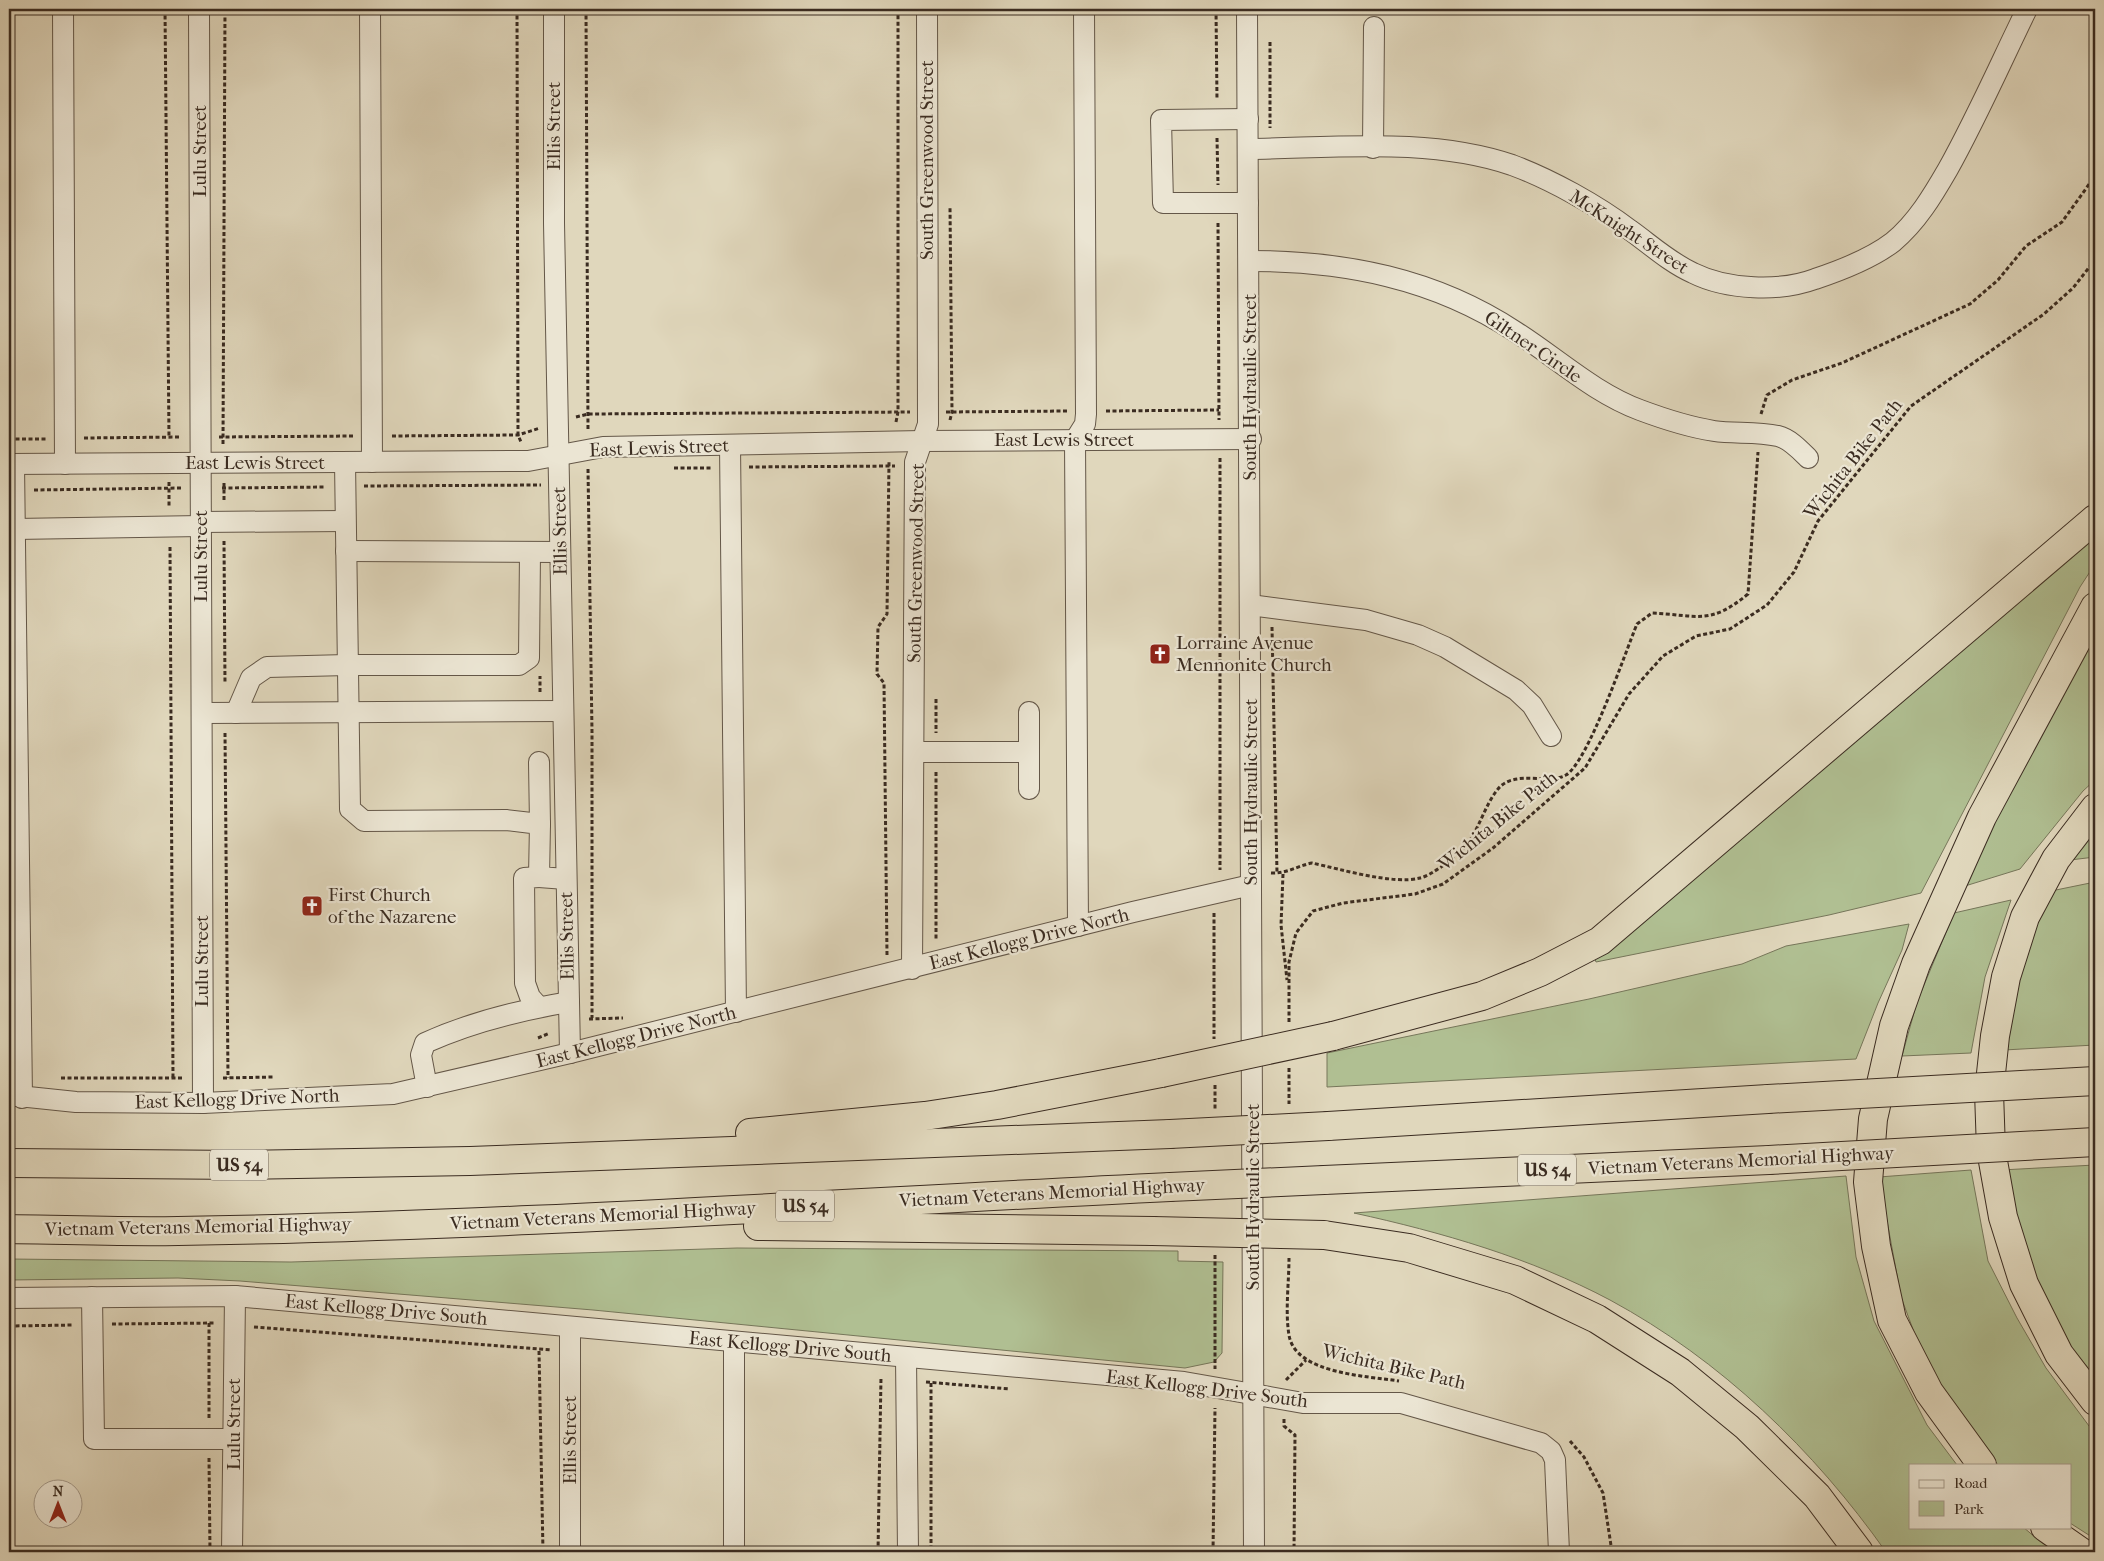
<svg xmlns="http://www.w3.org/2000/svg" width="2104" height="1561" font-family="'IM FELL French Canon',serif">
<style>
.green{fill:#b0bf92;stroke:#76765a}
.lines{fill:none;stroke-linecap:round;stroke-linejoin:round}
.minor-casing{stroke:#645748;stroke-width:22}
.highway-casing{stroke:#3b2c21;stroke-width:30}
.path{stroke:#3b2c21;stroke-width:3;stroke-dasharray:4 2.5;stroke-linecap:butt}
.minor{stroke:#ebe5d3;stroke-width:20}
.highway{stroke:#e0d7bc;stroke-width:28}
.highway-bridge-casing{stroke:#3b2c21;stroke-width:30;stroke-linecap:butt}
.highway-bridge{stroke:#e0d7bc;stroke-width:28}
.labels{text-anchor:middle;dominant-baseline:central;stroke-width:4.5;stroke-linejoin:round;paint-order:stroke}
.shield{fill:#ebe5d3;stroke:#706456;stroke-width:1}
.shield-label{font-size:18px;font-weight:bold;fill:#3b2c21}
.street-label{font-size:19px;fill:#3b2c21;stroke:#ebe5d3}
.poi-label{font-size:19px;fill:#3b2c21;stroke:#ebe5d3;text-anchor:start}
</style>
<rect width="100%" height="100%" fill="#e0d7bc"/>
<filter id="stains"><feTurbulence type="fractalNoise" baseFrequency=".004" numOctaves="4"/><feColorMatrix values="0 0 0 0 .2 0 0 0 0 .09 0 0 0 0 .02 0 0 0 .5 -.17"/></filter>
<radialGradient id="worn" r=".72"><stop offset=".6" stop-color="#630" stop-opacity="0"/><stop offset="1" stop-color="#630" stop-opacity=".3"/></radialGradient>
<g class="green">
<path d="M2095 529V564L2080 587 1921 893 1829 915 1596 962 1593 953Z"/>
<path d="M2095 622V780L2083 791 2020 869 1965 886 2013 773Z"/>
<path d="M2095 828V857L2070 860Z"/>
<path d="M2095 882V1045L2004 1050 2020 962 2051 891Z"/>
<path d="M2011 900 1985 977 1971 1053 1902 1056 1917 1002 1954 913Z"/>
<path d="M1909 924 1902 950 1878 1003 1856 1059 1327 1087V1053L1589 999 1742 964 1786 946Z"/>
<path d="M2095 1165V1380L2062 1334 2030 1271 2001 1170Z"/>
<path d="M1971 1170 1988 1261 2017 1318 2046 1368 2095 1434V1539L2070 1523V1465H1998L1927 1367 1901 1297 1879 1177Z"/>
<path d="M1846 1176 1856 1257 1874 1321 1927 1425 1957 1465H1910V1527H2023L2042 1543 2058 1552H1886C1814 1450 1721 1360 1610 1300 1531 1258 1441 1232 1354 1213Z"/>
<path d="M737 1248 1178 1251V1261L1223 1262 1222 1353 1214 1362 1185 1368 593 1310 240 1281 178 1278 9 1280V1259L291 1262Z"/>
</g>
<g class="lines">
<g class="minor-casing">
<g id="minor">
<path d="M63 9 65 464"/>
<path d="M199 9 203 1103"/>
<path d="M370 9 372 462"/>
<path d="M554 9V223L570 1053"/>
<path d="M1247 9 1254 1552"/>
<path d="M1248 119 1161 120 1163 203H1248"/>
<path d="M1373 148 1374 27"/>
<path d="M1248 149C1334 148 1430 137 1512 165 1550 179 1597 205 1630 230 1651 245 1669 262 1693 273 1727 290 1780 292 1815 279 1842 270 1871 259 1893 242 1917 222 1933 195 1948 169 1977 117 2001 62 2027 9"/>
<path d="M1249 261C1344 261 1434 278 1516 332 1557 358 1594 393 1640 410 1664 419 1689 427 1714 431 1734 434 1757 431 1778 436 1790 439 1800 450 1808 458"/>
<path d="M730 445 736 1012"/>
<path d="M345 462 350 809 364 821 506 820 540 824 539 877 566 879"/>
<path d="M9 464 528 461 603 447 922 441 1251 439"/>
<path d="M14 464 22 1098"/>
<path d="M201 522 345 521"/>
<path d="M15 529 201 526"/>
<path d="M346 551 560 552"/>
<path d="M1250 605 1366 620 1418 635 1445 647 1516 690 1532 705 1551 736"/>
<path d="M202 713 563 711"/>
<path d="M236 713 251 678 267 667 347 665H519L529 658 530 552"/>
<path d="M914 752H1029V712"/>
<path d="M1029 752V789"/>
<path d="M539 762 540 824"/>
<path d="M1078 926 1075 440 1085 424 1086 414 1084 9"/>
<path d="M912 969 915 462 928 424 927 9"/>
<path d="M539 1007 530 997 525 983 524 878 539 877"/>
<path d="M427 1087 421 1055 425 1043C469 1023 521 1010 569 1002"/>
<path d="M9 1095 76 1102 203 1103 393 1094 570 1053 1133 912 1251 885"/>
<path d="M92 1297 94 1439H233"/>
<path d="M9 1298 235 1296 1184 1382 1303 1403H1401L1541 1443 1551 1451 1555 1460 1559 1552"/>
<path d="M734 1342V1552"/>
<path d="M906 1357 908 1552"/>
<path d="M232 1552 235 1296"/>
<path d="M570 1552V1327"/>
</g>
</g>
<g class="highway-casing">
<g id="highway">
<path d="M2095 808 2056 859 2025 917 2006 977 1995 1036 1989 1092 1991 1150 2003 1217 2024 1284 2059 1354 2095 1401"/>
<path d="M1333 1036 1482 996 1540 972 1600 941 2095 519"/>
<path d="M1328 1126 1768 1099"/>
<path d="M750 1133 925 1116 997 1105 1161 1073"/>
<path d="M9 1163 242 1165 470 1161 1170 1134"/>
<path d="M1324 1180 1769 1160"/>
<path d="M758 1226 1153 1231"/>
<path d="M9 1229C65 1230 122 1232 178 1231 509 1226 839 1203 1170 1187"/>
<path d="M1324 1235 1409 1248 1515 1280 1597 1319 1680 1372 1747 1427 1817 1496 1859 1552"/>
<path d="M1982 1465 1929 1392 1892 1320 1876 1246 1868 1182 1873 1119 1894 1026 1916 964 1982 817 2095 607"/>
<path d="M2045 1527 2081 1552"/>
</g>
</g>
<g class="path">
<path d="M165 9 169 438"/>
<path d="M517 9 518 435 521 442"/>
<path d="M586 9 588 431"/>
<path d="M1216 9 1217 100"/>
<path d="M1270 42V128"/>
<path d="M1217 138 1218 185"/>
<path d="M1218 223 1219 420"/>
<path d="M1106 411 1219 410"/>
<path d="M946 412 1067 411"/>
<path d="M1761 414 1767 395 1792 380 1842 363 1970 304 1998 280 2026 246 2062 222 2095 176"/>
<path d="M576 417 588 414 910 412"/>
<path d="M950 420 952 412 950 207"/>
<path d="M896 422 898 412V9"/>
<path d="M392 436 518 435 540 428"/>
<path d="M219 437 353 436"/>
<path d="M84 438 181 437"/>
<path d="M9 439H46"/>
<path d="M223 444 225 9"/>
<path d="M1220 458V870"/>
<path d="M749 467 895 466"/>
<path d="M674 468H711"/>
<path d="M588 469 592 732V1018"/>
<path d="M169 482V508"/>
<path d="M224 483V502"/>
<path d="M364 486 541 485"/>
<path d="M222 488 326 487"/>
<path d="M34 490 181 488"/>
<path d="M224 541 225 684"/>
<path d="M170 547 173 1078"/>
<path d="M1272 627 1277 873"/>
<path d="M540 692V676"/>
<path d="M936 699V733"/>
<path d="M225 733 228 1078"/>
<path d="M936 772V941"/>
<path d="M1271 873C1286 874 1297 866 1312 863 1340 869 1393 885 1420 878 1431 876 1457 856 1464 848 1479 831 1484 806 1498 789 1514 769 1549 785 1566 775 1588 762 1625 653 1637 624L1652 613C1698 615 1709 626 1748 594L1758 452"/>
<path d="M1283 874 1281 925 1287 980"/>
<path d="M1214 913V1039"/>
<path d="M887 955 884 683 877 674 878 627 887 614 889 462"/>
<path d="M589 1019 623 1018"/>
<path d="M1289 1022V962L1296 933 1313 911 1343 903 1415 894 1443 884 1493 848 1585 768 1629 694 1663 656 1696 636 1730 629 1767 605 1794 572 1818 521 1911 406 2044 314 2073 288 2095 260"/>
<path d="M538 1038 550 1033"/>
<path d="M1289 1068V1104"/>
<path d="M61 1078H184"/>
<path d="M223 1078 274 1077"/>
<path d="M1215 1085V1109"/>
<path d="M1215 1255V1369"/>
<path d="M1289 1258C1289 1282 1285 1312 1289 1335 1295 1374 1368 1376 1399 1381"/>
<path d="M209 1323V1419"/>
<path d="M112 1324 216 1323"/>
<path d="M9 1326 73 1325"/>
<path d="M254 1327 552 1350"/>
<path d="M539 1351 543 1552"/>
<path d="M1286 1380 1306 1360"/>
<path d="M926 1382 1010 1389"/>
<path d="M931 1383V1552"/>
<path d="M1284 1419V1426L1295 1435 1294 1552"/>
<path d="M1570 1441 1584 1457 1603 1493 1612 1552"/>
<path d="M209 1458 210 1552"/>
<path d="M878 1552 881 1377"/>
<path d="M1213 1552 1215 1408"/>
</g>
<use href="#minor" class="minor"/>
<use href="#highway" class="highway"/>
<g class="highway-bridge-casing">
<g id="highway-bridge">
<path d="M1161 1073 1333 1036"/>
<path d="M1768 1099 2095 1081"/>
<path d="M1170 1134 1328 1126"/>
<path d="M1769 1160 2095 1142"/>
<path d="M1170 1187 1324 1180"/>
<path d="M1153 1231 1324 1235"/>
</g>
</g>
<use href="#highway-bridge" class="highway-bridge"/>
</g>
<defs>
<g id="church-square" transform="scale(1.125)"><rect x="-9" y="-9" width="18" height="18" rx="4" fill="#8f2418" stroke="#ebe5d3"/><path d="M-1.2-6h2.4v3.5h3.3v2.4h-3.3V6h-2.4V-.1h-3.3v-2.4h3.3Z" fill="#fff"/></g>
</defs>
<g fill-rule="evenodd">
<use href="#church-square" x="1160" y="654"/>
<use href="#church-square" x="312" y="906"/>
</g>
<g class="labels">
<g class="shield">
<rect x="210" y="1149.5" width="58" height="31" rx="4"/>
<rect x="1518" y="1154.5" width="58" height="31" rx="4"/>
<rect x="776" y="1190.5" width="58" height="31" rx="4"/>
</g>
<g class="shield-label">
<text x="239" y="1165">US 54</text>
<text x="1547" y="1170">US 54</text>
<text x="805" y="1206">US 54</text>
</g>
<g class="street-label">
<text transform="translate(554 126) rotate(-90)">Ellis Street</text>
<text transform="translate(200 151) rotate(-90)">Lulu Street</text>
<text transform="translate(927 160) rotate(-90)">South Greenwood Street</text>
<text transform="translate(1629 232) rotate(33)">McKnight Street</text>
<text transform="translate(1533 347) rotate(34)">Giltner Circle</text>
<text transform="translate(1250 387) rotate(-90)">South Hydraulic Street</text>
<text x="1064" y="440">East Lewis Street</text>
<text transform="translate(659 448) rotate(-2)">East Lewis Street</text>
<text transform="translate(1853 459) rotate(-52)">Wichita Bike Path</text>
<text x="255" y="463">East Lewis Street</text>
<text transform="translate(560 531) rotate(-91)">Ellis Street</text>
<text transform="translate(201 556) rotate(-90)">Lulu Street</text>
<text transform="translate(916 563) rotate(-89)">South Greenwood Street</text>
<text transform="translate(1251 792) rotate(-90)">South Hydraulic Street</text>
<text transform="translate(1498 821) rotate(-39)">Wichita Bike Path</text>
<text transform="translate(567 936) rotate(-91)">Ellis Street</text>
<text transform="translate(1029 939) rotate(-14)">East Kellogg Drive North</text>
<text transform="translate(202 961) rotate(-90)">Lulu Street</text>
<text transform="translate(636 1037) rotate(-14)">East Kellogg Drive North</text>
<text transform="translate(237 1099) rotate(-2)">East Kellogg Drive North</text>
<text transform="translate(1741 1161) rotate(-3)">Vietnam Veterans Memorial Highway</text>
<text transform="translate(1052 1193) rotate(-3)">Vietnam Veterans Memorial Highway</text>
<text transform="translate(1253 1197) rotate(-90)">South Hydraulic Street</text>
<text transform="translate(603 1216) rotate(-3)">Vietnam Veterans Memorial Highway</text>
<text transform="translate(198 1227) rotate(-1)">Vietnam Veterans Memorial Highway</text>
<text transform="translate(386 1310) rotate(5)">East Kellogg Drive South</text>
<text transform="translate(790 1347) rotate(5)">East Kellogg Drive South</text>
<text transform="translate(1394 1367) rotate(13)">Wichita Bike Path</text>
<text transform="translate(1207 1389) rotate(7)">East Kellogg Drive South</text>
<text transform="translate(234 1424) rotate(-90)">Lulu Street</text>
<text transform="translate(570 1440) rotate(-90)">Ellis Street</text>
</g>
<g class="poi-label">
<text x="1176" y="643">Lorraine Avenue<tspan x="1176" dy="22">Mennonite Church</tspan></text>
<text x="328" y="895">First Church<tspan x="328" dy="22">of the Nazarene</tspan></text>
</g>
</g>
<rect width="2104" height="1561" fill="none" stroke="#e0d7bc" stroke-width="30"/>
<rect x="10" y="10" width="2084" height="1541" fill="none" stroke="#3b2c21" stroke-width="2.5"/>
<rect x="15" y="15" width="2074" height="1531" fill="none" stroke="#3b2c21"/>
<rect x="1909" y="1464" width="162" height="65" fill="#ebe5d3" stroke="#a59b8c"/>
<rect x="1919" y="1480" width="25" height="8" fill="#ebe5d3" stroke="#a59b8c"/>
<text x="1954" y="1488" font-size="15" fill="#3b2c21">Road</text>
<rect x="1919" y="1501" width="25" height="15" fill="#b0bf92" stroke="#a59b8c"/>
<text x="1954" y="1514" font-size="15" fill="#3b2c21">Park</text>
<g transform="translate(58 1504)"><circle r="24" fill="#ebe5d3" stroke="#a59b8c"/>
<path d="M0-4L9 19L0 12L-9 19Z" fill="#8f2418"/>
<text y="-8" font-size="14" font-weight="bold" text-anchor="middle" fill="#3b2c21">N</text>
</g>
<rect width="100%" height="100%" filter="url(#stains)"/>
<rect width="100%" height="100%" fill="url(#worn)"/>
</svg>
